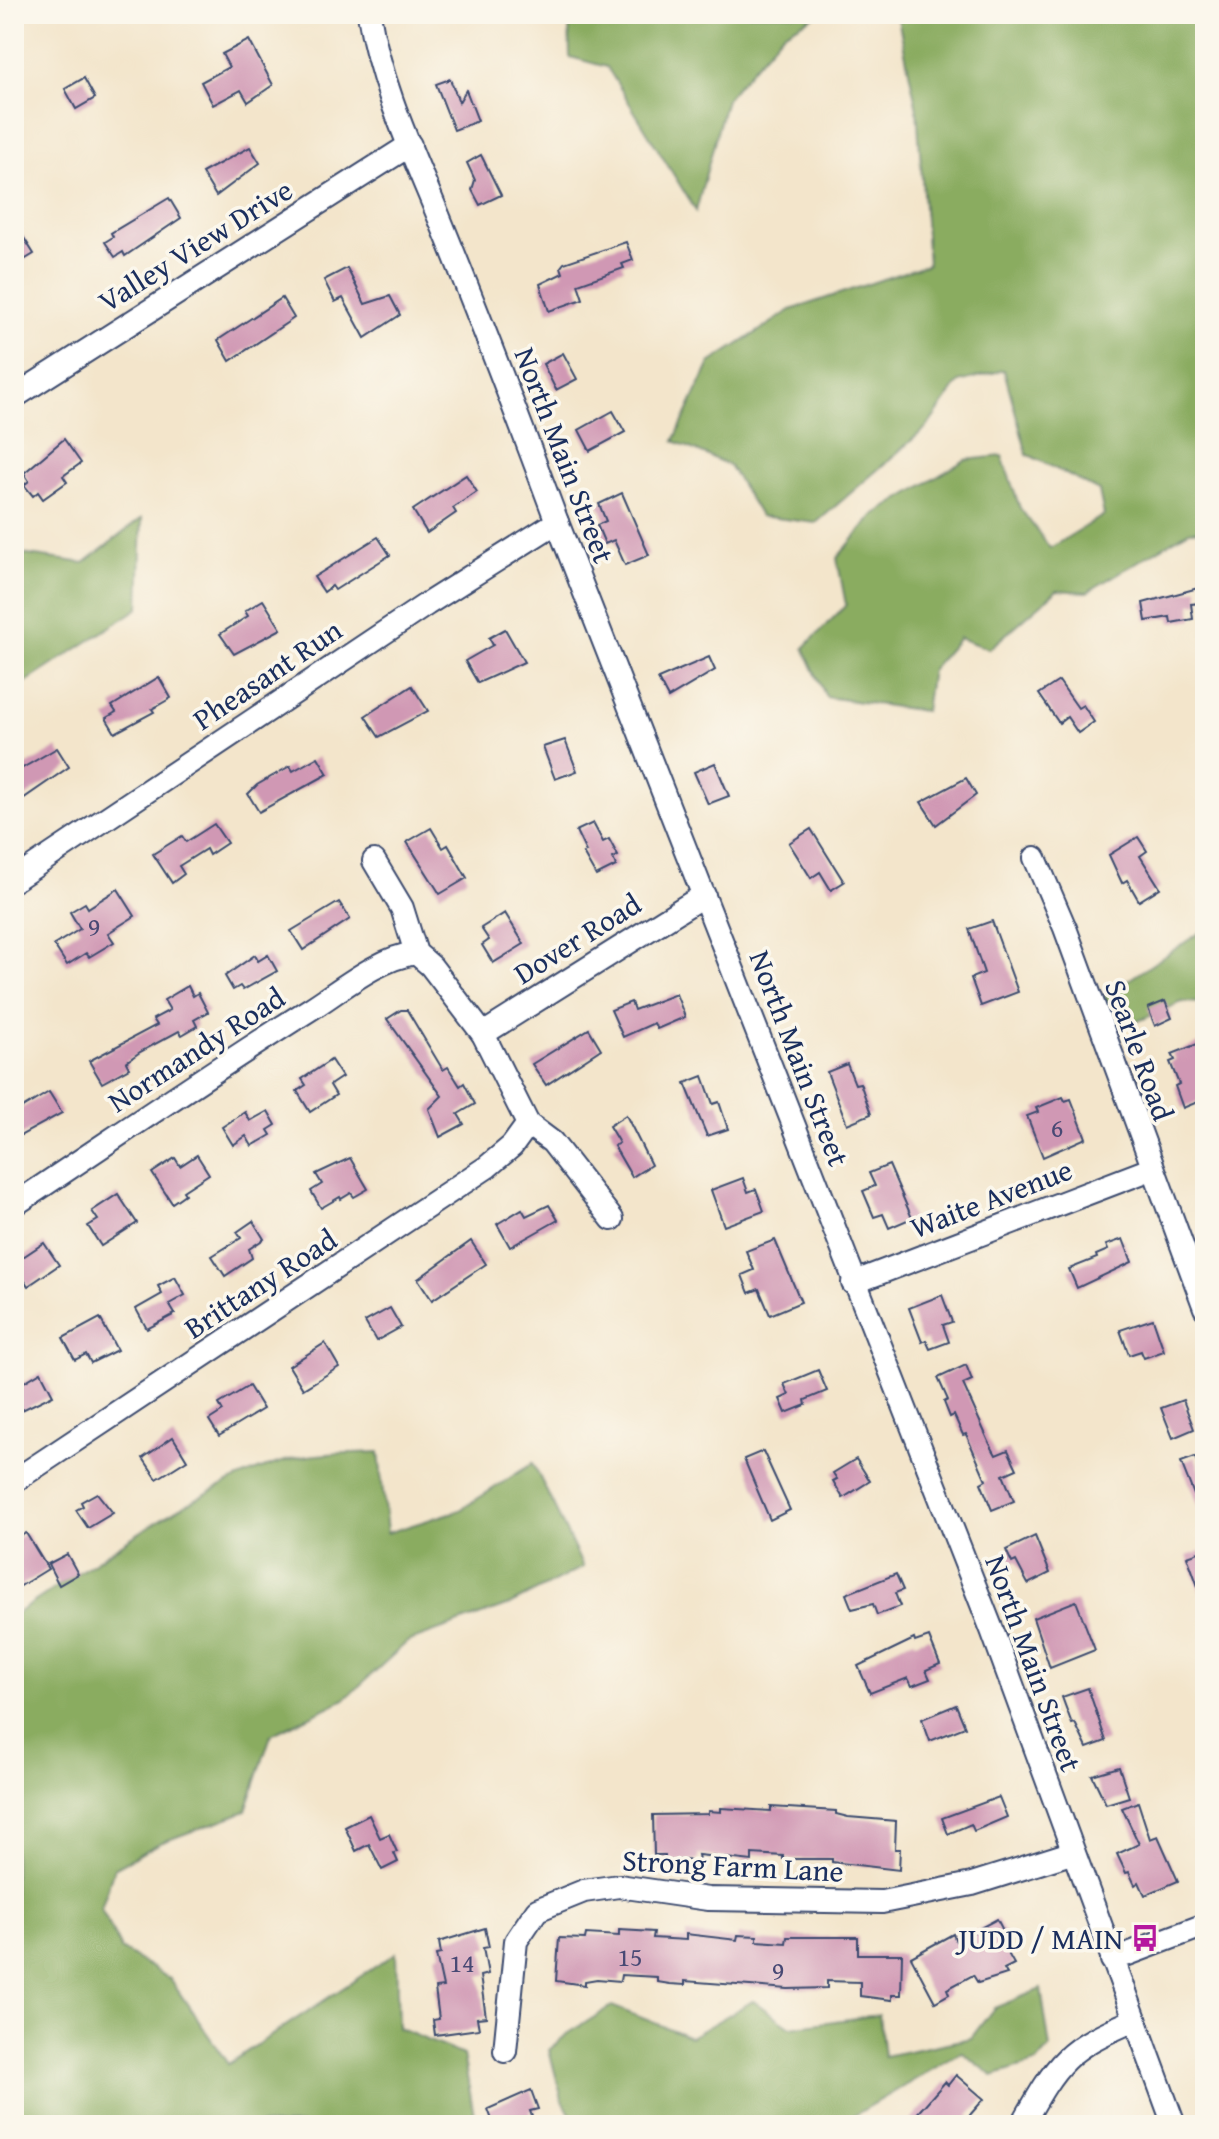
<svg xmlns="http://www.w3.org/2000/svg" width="1219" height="2139" font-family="'Gentium Book Plus',serif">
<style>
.forest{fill:#8aac60;stroke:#526e5f;stroke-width:2}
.building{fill:#d098b4}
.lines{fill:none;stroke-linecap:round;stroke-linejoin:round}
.minor-casing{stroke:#3b4a6e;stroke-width:26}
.minor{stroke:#fff;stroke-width:22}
.labels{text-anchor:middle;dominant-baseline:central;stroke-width:7;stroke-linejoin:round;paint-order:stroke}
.number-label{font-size:26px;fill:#484974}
.street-label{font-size:30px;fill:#1b2f5e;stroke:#fbf7ec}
.poi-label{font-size:30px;fill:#1b2f5e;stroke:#fbf7ec;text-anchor:end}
</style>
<rect width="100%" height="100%" fill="#fbf7ec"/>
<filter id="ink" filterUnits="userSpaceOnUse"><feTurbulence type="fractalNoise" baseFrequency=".0125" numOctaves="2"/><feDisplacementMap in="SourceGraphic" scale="16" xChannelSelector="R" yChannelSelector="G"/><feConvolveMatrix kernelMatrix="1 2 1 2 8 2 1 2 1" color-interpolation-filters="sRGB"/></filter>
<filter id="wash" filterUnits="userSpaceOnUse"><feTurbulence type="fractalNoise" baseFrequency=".006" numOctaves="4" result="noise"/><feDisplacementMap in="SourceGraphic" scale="32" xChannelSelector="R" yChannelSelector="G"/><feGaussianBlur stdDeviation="1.8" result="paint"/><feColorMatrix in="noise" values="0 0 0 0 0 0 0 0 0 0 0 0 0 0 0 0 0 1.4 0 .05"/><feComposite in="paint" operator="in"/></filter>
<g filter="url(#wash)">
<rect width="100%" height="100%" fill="#f3e5cb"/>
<g class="forest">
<path d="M569 14H818L783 33 726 99 696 211 607 67 570 57Z"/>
<path d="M897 14H1205V530L1189 531 1087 592 1057 590 989 649 959 638 931 670 925 711 826 697 804 648 846 605 837 558 874 515 965 460 1002 456 1020 508 1050 548 1104 515 1099 491 1027 454 1004 370 959 382 927 427 816 523 760 516 729 465 674 441 710 363 791 310 928 264 917 109Z"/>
<path d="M142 518 139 608 14 690V553L84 563Z"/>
<path d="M1205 929V1003L1182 1002 1120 1029 1103 997Z"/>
<path d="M379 1452 387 1533 460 1510 533 1463 583 1567 509 1605 407 1642 345 1699 271 1735 246 1811 160 1843 114 1868 101 1909 121 1949 170 1979 228 2064 396 1953 398 2028 463 2055 476 2125H14V1615C96 1563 200 1482 293 1459 320 1452 351 1454 379 1452Z"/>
<path d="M1041 1989 1050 2048 1038 2062 993 2076 962 2052 848 2119 765 2125H576L562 2099 549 2050 566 2035 612 2006 690 2037 753 2001 791 2027 879 2015 884 2056 971 2038 994 2008Z"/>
</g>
<g id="blocks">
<g class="building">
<path d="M249 40 273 85 248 102 241 90 213 105 201 82 229 67 222 54Z"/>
<path d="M84 78 95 98 76 109 65 89Z"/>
<path d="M450 79 459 102 466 90 478 121 454 130 436 84Z"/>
<path d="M250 147 260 163 216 196 202 173Z"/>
<path d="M481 155 501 195 480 205 472 190 475 180 467 163Z"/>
<path d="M169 198 181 218 125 256 123 252 115 257 105 242 113 237 111 233Z"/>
<path d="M14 222 34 254 14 266Z"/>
<path d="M626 242 633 260 622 264 624 268 578 284 583 299 549 311 540 284 563 273 561 267 564 263Z"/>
<path d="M347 268 365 304 390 296 400 315 365 338 343 298 335 302 324 280Z"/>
<path d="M282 298 294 318 230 361 218 340Z"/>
<path d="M563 353 577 379 556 390 543 364Z"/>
<path d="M613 411 625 432 590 451 579 430Z"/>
<path d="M64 439 81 463 63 476 67 482 43 499 38 492 33 496 24 485 29 481 24 473Z"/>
<path d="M466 475 477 492 453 508 456 513 427 533 413 510Z"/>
<path d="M622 493 649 555 625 565 614 540 605 544 597 525 606 521 599 504Z"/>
<path d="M378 537 390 555 335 590 332 586 324 592 314 577Z"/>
<path d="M1198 588 1200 603 1191 604 1193 619 1171 623 1170 617 1146 621 1143 603Z"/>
<path d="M263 600 281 629 234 654 220 634 248 616 245 611Z"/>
<path d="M505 629 524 662 478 683 465 661 493 645 489 638Z"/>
<path d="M709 657 715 670 668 698 658 679Z"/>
<path d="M159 677 171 698 152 709 154 712 115 733 106 718 116 712 112 706Z"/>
<path d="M1059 681 1078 708 1083 705 1094 722 1078 733 1067 717 1059 723 1039 694Z"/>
<path d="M412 686 428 711 379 737 365 716Z"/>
<path d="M565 740 577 771 555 779 543 747Z"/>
<path d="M57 748 69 767 14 805V773Z"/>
<path d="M318 757 328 774 259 812 248 794 257 785 290 766 293 771Z"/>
<path d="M715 763 729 796 708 804 694 772Z"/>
<path d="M966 778 976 795 936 825 921 802Z"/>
<path d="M593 823 603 842 609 839 618 856 613 858 616 866 596 876 583 853 586 852 576 831Z"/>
<path d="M214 824 227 843 209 855 206 849 179 866 184 874 172 883 153 854 182 836 186 842Z"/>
<path d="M431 828 443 848 448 845 467 878 440 894 407 842Z"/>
<path d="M811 829 844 882 831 890 820 872 811 878 789 843Z"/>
<path d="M1138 837 1147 851 1140 856 1160 888 1139 901 1127 880 1122 883 1109 855Z"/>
<path d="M118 889 135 916 108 933 114 942 89 957 86 953 67 965 54 945 80 929 70 912 85 903 88 908Z"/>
<path d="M339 902 350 919 303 950 291 931Z"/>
<path d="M505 913 524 944 493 963 482 945 489 940 481 928Z"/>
<path d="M992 921 1018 992 981 1006 971 978 984 973 969 929Z"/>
<path d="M255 955 258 961 268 955 277 971 243 990 240 986 233 990 225 976Z"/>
<path d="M188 986 193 996 198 993 208 1012 194 1020 197 1026 182 1035 179 1031 140 1052 126 1062 129 1068 102 1083 89 1061 157 1025 153 1019 170 1010 164 1000Z"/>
<path d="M676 994 685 1017 657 1029 654 1023 623 1037 611 1010 631 1002 634 1010Z"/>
<path d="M1165 1001 1172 1018 1155 1026 1148 1008Z"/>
<path d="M401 1010H407L443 1070 448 1067 460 1086 464 1083 475 1104 458 1114 464 1124 440 1137 429 1109 442 1096 387 1019Z"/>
<path d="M589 1029 601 1049 546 1085 532 1064Z"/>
<path d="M1205 1041V1099L1183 1108 1175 1086 1179 1084 1170 1062 1175 1060 1172 1054Z"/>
<path d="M331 1060 342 1077 330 1085 336 1095 310 1112 297 1091 306 1085 302 1079Z"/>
<path d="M847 1064 855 1084 860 1083 871 1114 847 1124 827 1072Z"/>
<path d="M703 1076 713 1104 719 1102 728 1129 707 1136 685 1083Z"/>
<path d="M49 1092 62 1113 20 1136 14 1126V1113Z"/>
<path d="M1063 1097 1065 1101 1071 1099 1086 1138 1043 1157 1027 1116 1038 1112 1036 1108Z"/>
<path d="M268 1111 276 1125 268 1130 271 1135 252 1146 246 1136 233 1145 222 1127 245 1112 250 1121Z"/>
<path d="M626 1115 651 1165 632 1177 614 1146 619 1143 609 1126Z"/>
<path d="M197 1155 209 1174 183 1191 185 1194 172 1203 152 1173 175 1158 180 1166Z"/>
<path d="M350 1158 368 1189 354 1197 351 1193 341 1199 340 1197 321 1208 311 1191 322 1184 316 1174Z"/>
<path d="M889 1165 912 1218 889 1228 883 1214 874 1217 863 1191 875 1186 869 1173Z"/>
<path d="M743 1178 748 1192 756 1189 764 1211 724 1226 711 1190Z"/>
<path d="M118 1194 137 1223 101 1246 88 1226 98 1220 92 1211Z"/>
<path d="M549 1205 558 1220 510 1247 497 1224 522 1209 526 1216Z"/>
<path d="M253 1221 264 1239 249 1249 252 1258 225 1276 212 1256 241 1238 237 1232Z"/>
<path d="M1123 1239 1132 1262 1077 1288 1069 1269 1097 1258 1096 1255 1108 1250 1106 1245Z"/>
<path d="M775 1240 801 1302 770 1315 759 1289 749 1293 742 1275 754 1270 746 1251Z"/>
<path d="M471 1241 486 1264 432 1300 418 1279Z"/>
<path d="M44 1243 59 1265 28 1286 14 1263Z"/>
<path d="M175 1277 185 1295 169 1304 175 1314 147 1329 136 1309 162 1294 158 1286Z"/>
<path d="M942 1295 952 1322 943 1325 949 1342 930 1349 926 1340 922 1342 909 1308Z"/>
<path d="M390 1308 401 1327 376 1341 365 1322Z"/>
<path d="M100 1318 117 1350 91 1363 86 1354 75 1360 63 1338Z"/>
<path d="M1153 1319 1164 1351 1144 1358 1141 1351 1129 1355 1120 1330Z"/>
<path d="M325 1343 339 1367 303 1389 289 1366Z"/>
<path d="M966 1365 972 1380 963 1384 990 1444 996 1455 1008 1450 1017 1469 1003 1475 1014 1501 992 1510 981 1483 986 1480 966 1434 963 1435 954 1415 950 1417 944 1402 948 1400 938 1378Z"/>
<path d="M818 1370 827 1391 805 1400 806 1405 786 1413 780 1399 789 1395 784 1384Z"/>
<path d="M41 1372 53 1395 14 1414V1388Z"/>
<path d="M249 1386 263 1409 219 1436 209 1420 223 1411 219 1404Z"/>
<path d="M1183 1400 1194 1429 1173 1438 1161 1408Z"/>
<path d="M173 1437 187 1460 157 1479 143 1458Z"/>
<path d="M763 1451 790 1510 770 1520 744 1459Z"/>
<path d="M1195 1457 1205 1483 1204 1520 1181 1462Z"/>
<path d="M856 1459 870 1481 843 1498 833 1481 837 1479 833 1473Z"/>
<path d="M97 1493 113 1513 88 1528 76 1510 83 1506 81 1502Z"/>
<path d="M26 1533 48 1569 14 1590V1540Z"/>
<path d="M1035 1536 1050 1573 1028 1584 1016 1561 1012 1563 1006 1550Z"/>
<path d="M1205 1550V1600H1203L1187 1556Z"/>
<path d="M67 1554 78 1574 59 1585 48 1564Z"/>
<path d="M896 1574 903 1590 895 1593 900 1606 877 1615 873 1604 852 1609 846 1594Z"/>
<path d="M1076 1601 1095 1650 1050 1668 1033 1618Z"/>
<path d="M929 1637 940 1664 926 1670 930 1679 912 1686 908 1678 870 1693 858 1666 914 1639 915 1642Z"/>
<path d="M1088 1688 1106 1741 1087 1748 1075 1723 1072 1724 1062 1697Z"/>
<path d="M956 1705 965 1727 930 1741 922 1719Z"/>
<path d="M1119 1767 1129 1797 1106 1804 1092 1775Z"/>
<path d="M999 1797 1007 1817 974 1831 971 1824 948 1834 942 1818Z"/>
<path d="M1138 1802 1150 1839 1158 1836 1178 1881 1145 1895 1139 1882 1135 1885 1129 1872 1126 1873 1117 1854 1139 1844 1122 1808Z"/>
<path d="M771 1807 836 1811V1814L848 1817 896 1821 895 1849H900L899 1870 832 1862V1859H783V1856L752 1854V1861L698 1855 699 1860 665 1861V1855H654L653 1815 708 1814V1811L721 1812V1808L771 1811Z"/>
<path d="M369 1815 380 1838 389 1834 397 1852 394 1853 398 1862 382 1870 369 1844 356 1851 345 1827Z"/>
<path d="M997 1919 1007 1938 1001 1941 1014 1964 1004 1969 1007 1974 978 1983 973 1975 947 1989 949 1994 935 2002 911 1957 953 1934 956 1941Z"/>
<path d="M485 1928 489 1947 483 1948 488 1974 480 1976 486 2017 477 2018 479 2029 435 2035 433 2020 439 2019 435 1988 443 1987 436 1955 441 1954 439 1942Z"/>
<path d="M619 1930 654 1932 653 1938 686 1940V1934L737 1940 738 1935 757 1936V1941L786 1943 787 1937H858V1954H902L901 1995H892V2000L860 1996V1982L827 1981V1988L788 1989 685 1981V1985L670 1984 657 1982V1977L621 1975 620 1981 597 1979 585 1981V1985L556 1981 559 1938 585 1939 586 1934 619 1936Z"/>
<path d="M956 2075 984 2099 969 2116 979 2125H907L945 2082 948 2085Z"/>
<path d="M531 2090 538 2109 530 2111 535 2125H494L488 2109Z"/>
</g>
</g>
</g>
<g filter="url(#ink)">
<use href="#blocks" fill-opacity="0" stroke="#3b4a6e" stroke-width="2"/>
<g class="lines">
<g class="minor-casing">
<g id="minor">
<path d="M369 14C381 90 417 162 445 232 484 328 521 425 557 522L992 1630 1174 2125"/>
<path d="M14 397 410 145"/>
<path d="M1035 858 1065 928 1205 1308"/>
<path d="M374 861 402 908 416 953 431 966 483 1034 528 1124 552 1142 612 1219"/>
<path d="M14 880 427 604 557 522"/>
<path d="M483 1034 704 895"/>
<path d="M14 1205C112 1140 209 1073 309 1010 341 990 378 958 416 953"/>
<path d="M853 1283 1151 1169"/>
<path d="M14 1481 487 1167 512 1146 528 1124"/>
<path d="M1112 1960 1205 1925"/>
<path d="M505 2051 516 1941 537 1910 584 1891 619 1886 708 1899 882 1902 972 1884 1071 1853"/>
<path d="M1022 2125C1058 2061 1065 2049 1135 2020"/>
</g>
</g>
<use href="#minor" class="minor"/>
</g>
</g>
<defs>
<g id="bus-bare" transform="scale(2.16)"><path d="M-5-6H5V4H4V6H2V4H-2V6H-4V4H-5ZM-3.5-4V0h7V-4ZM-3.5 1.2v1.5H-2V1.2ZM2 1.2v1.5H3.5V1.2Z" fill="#b5179e" stroke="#fbf7ec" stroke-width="2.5" paint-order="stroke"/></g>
</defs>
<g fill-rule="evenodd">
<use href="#bus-bare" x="1145" y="1938"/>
</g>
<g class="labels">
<g class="number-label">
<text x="94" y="926">9</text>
<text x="1057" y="1127">6</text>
<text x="630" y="1956">15</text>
<text x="462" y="1962">14</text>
<text x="778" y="1970">9</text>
</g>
<g class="street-label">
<text transform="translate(195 245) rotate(-32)">Valley View Drive</text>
<text transform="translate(565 455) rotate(69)">North Main Street</text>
<text transform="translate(267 674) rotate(-34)">Pheasant Run</text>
<text transform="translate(577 938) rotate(-32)">Dover Road</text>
<text transform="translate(196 1049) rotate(-33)">Normandy Road</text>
<text transform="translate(1140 1050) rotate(70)">Searle Road</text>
<text transform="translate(800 1058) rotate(69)">North Main Street</text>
<text transform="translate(991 1198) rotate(-21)">Waite Avenue</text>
<text transform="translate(260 1283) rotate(-33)">Brittany Road</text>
<text transform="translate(1034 1663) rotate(70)">North Main Street</text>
<text transform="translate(733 1865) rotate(3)">Strong Farm Lane</text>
</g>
<g class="poi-label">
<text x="1123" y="1938">JUDD / MAIN</text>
</g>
</g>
<rect width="1219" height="2139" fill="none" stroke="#fbf7ec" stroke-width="48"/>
</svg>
